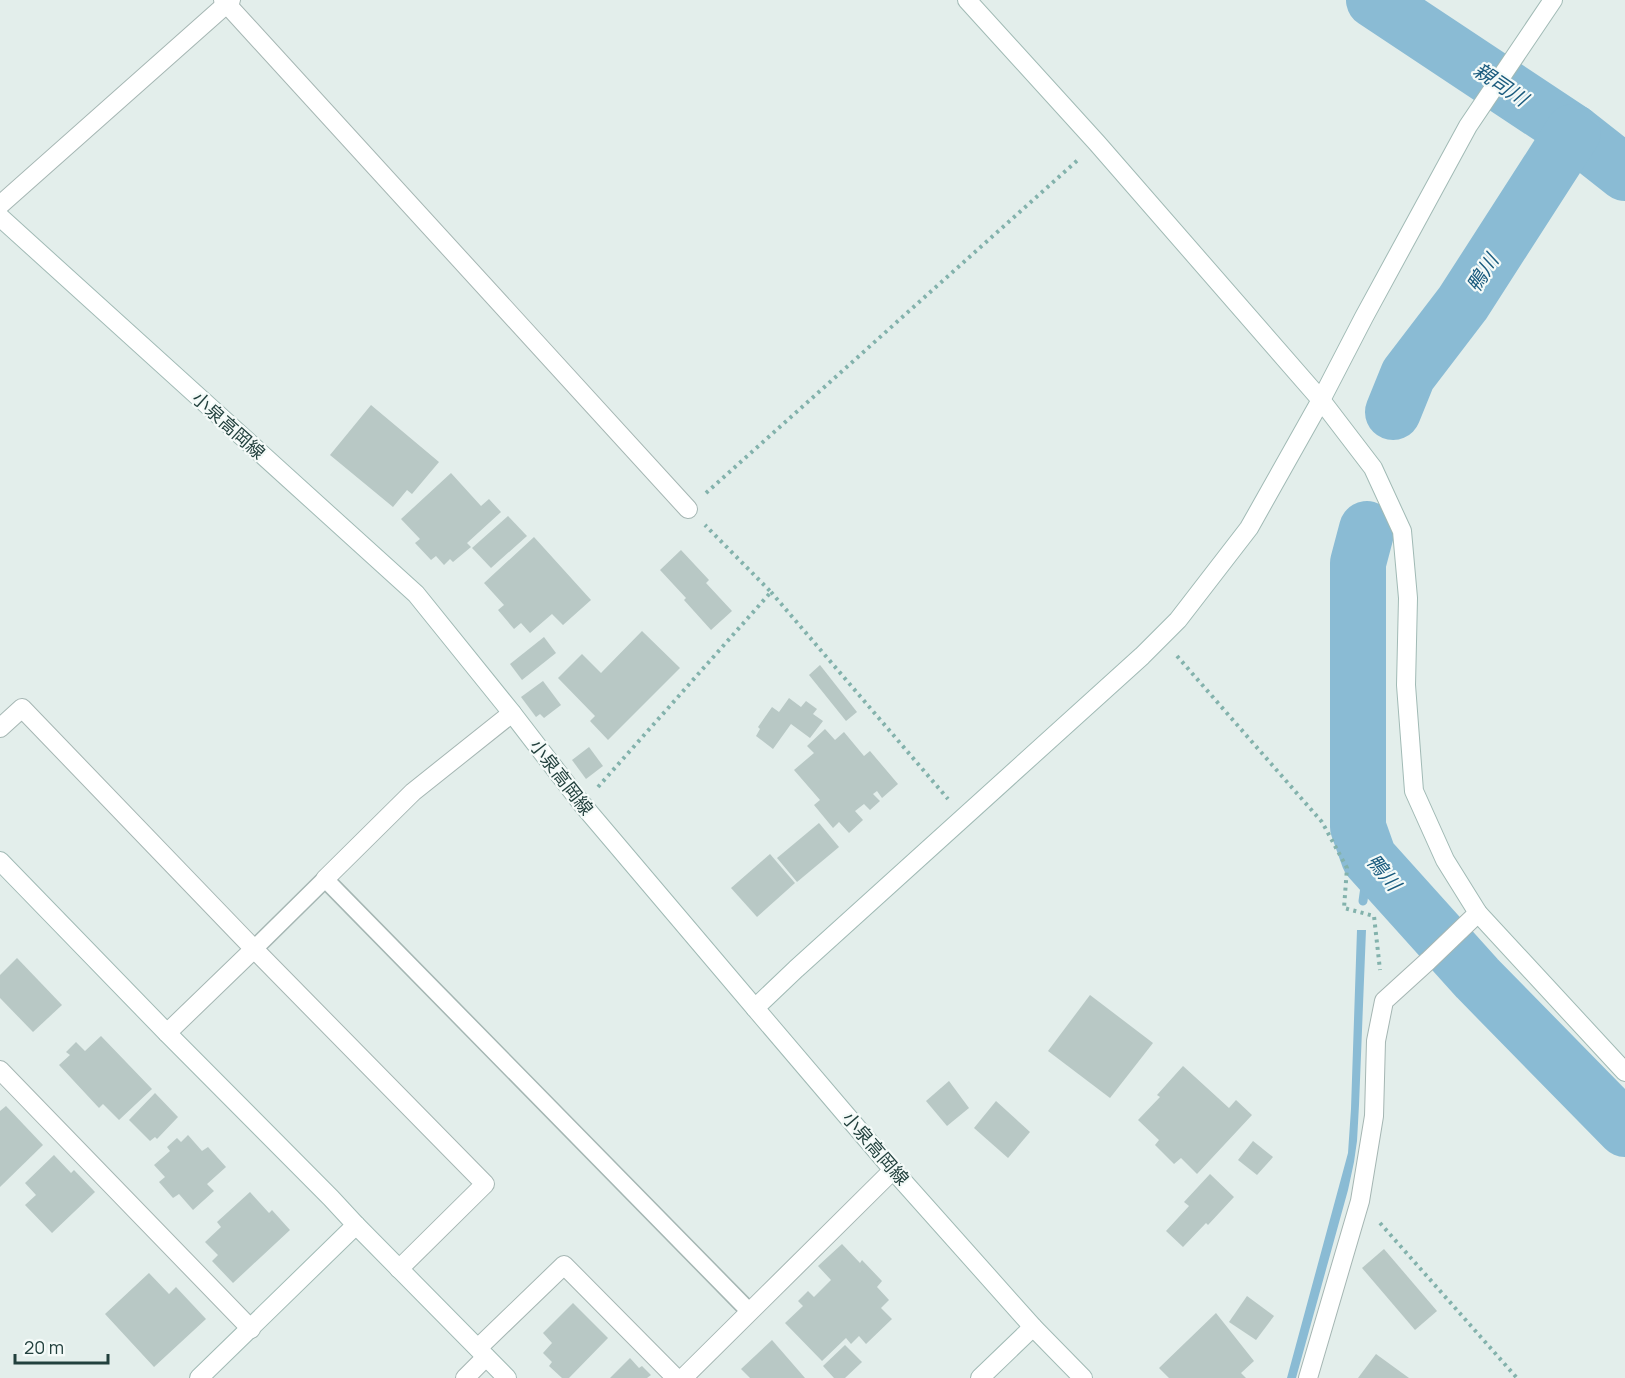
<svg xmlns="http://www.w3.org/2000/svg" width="1625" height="1378" font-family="Manrope,'Noto Sans JP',sans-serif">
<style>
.water{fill:#8abbd4}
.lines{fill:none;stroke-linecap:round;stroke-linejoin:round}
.stream{stroke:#8abbd4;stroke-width:9}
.river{stroke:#8abbd4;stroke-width:56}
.building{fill:#b8c8c5}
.lane-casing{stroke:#a5b6b3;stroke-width:19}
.street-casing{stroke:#a5b6b3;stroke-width:20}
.secondary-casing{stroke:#a1bab5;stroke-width:20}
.path{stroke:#83b2ac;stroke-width:4;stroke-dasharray:3 4.5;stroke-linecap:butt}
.lane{stroke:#fff;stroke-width:16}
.street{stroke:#fff;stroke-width:18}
.secondary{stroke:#fff;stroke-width:18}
.labels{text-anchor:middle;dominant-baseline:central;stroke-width:4.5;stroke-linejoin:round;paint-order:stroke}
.street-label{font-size:18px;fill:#22403d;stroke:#f4faf8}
.water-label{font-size:20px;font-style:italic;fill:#1a5b7e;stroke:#f4faf8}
</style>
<rect width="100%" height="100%" fill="#e3eeeb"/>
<path class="water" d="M1357 930H1366L1359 1105 1357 1141 1354 1162 1348 1190 1296 1378H1287L1348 1153 1351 1109Z"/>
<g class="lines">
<path class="stream" d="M1363 901 1369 858"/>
<g class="river">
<path d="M1374 0 1573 132 1625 173"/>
<path d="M1393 412 1408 375 1463 303 1573 132"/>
<path d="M1367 529 1358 563V827L1369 858 1477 978 1625 1129"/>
</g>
</g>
<g class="building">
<path d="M371 405 439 462 412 494 407 490 393 507 330 455Z"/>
<path d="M451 473 481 506 489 499 501 512 467 543 471 547 453 562 450 559 444 565 436 556 431 560 415 543 420 539 401 519Z"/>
<path d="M508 516 527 536 491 568 472 548Z"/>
<path d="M534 537 591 600 563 625 552 614 530 633 521 623 514 629 498 610 504 605 484 583Z"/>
<path d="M681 550 709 580 706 583 732 611 711 630 684 600 686 598 660 570Z"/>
<path d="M642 631 680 668 608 740 590 721 595 716 558 678 582 654 601 673Z"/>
<path d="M544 637 556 653 522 680 510 664Z"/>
<path d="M820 665 857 712 846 721 809 675Z"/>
<path d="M543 681 561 705 544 718 540 714 536 717 521 697Z"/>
<path d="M789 698 801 707 806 701 817 709 813 714 823 721 810 738 791 724 773 749 756 736 760 729 758 727 772 707 779 712Z"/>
<path d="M825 729 835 740 844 732 864 756 870 751 898 784 882 798 877 791 873 794 880 801 870 810 864 804 855 811 863 820 849 833 839 822 833 828 814 805 820 800 794 770 814 753 807 746Z"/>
<path d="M589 747 603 766 586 779 572 760Z"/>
<path d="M819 823 839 847 797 882 777 858Z"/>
<path d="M770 854 795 883 757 917 731 888Z"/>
<path d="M17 958 62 1005 33 1032 0 998V975Z"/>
<path d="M1090 995 1153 1043 1110 1098 1048 1051Z"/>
<path d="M101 1036 152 1089 119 1120 103 1104 99 1108 59 1065 70 1055 66 1052 76 1042 85 1051Z"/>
<path d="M1183 1066 1229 1108 1236 1100 1252 1115 1197 1174 1181 1158 1174 1164 1155 1145 1159 1140 1138 1120 1160 1097 1157 1095Z"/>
<path d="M949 1081 969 1108 947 1126 926 1101Z"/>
<path d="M155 1093 178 1117 157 1139 155 1137 150 1141 129 1120Z"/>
<path d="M996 1101 1030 1132 1008 1158 974 1128Z"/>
<path d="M6 1106 43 1145 0 1187V1111Z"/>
<path d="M188 1135 202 1151 208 1147 226 1167 207 1184 214 1191 193 1210 179 1194 173 1198 159 1182 165 1177 154 1165 170 1151 167 1147 177 1138 181 1142Z"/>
<path d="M1253 1141 1273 1157 1257 1175 1238 1160Z"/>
<path d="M54 1155 71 1173 74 1170 95 1192 52 1233 25 1205 36 1195 25 1183Z"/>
<path d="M1210 1174 1234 1197 1208 1225 1206 1223 1183 1247 1166 1231 1189 1206 1184 1202Z"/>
<path d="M250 1192 269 1213 272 1210 290 1230 233 1283 212 1261 218 1255 205 1242 221 1227 217 1222Z"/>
<path d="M842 1244 860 1263 862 1260 882 1281 877 1287 889 1300 881 1308 892 1319 866 1344 859 1336 851 1344 846 1338 822 1361 785 1323 803 1306 798 1301 808 1291 814 1297 831 1280 818 1266Z"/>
<path d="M1384 1249 1437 1311 1415 1330 1362 1268Z"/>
<path d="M149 1273 169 1294 176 1287 206 1319 154 1367 105 1314Z"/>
<path d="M1247 1296 1274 1316 1256 1340 1229 1322Z"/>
<path d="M573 1303 608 1338 569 1378H562L549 1366 552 1362 543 1353 552 1343 543 1333Z"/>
<path d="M1216 1313 1254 1361 1241 1373 1246 1378H1169L1159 1368Z"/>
<path d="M772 1340 805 1378H750L741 1369Z"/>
<path d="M845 1345 862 1362 845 1378H834L823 1366Z"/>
<path d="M1376 1354 1409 1378H1358Z"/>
<path d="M630 1358 639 1368 642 1366 651 1375 647 1378H610Z"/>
</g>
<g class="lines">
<g class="lane-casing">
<path id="lane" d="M254 949 325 879 749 1311"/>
</g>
<g class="street-casing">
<g id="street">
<path d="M223 0 688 509"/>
<path d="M0 205 231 0"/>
<path d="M0 728 22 708 254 949 485 1184 399 1269"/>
<path d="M325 879 413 792 512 713"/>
<path d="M167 1033 254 949"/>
<path d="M0 1070 251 1329"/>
<path d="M478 1348 564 1265 676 1378"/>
<path d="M465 1378 486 1357"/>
<path d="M683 1378 893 1170"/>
<path d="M1308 1378 1360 1201 1374 1116 1376 1041 1384 1001 1428 961 1478 913"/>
</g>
</g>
<g class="secondary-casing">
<g id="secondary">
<path d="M967 0 1097 143 1321 400 1373 468 1402 531 1408 598 1406 685 1414 791 1445 860 1478 913 1625 1072"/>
<path d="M0 217 416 594 512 713 582 804 755 1008 893 1170 1033 1327 1083 1378"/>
<path d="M0 861 167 1033 331 1198 356 1225 507 1378"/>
<path d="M755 1008 796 969 1142 656 1178 620 1249 528 1321 400 1364 317 1468 126 1553 0"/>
<path d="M199 1378 356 1225"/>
<path d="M980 1378 1033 1327"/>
</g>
</g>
<g class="path">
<path d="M706 493 1080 158"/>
<path d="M771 592 948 799"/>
<path d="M1177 656 1322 822 1347 868 1344 908 1374 916 1380 970"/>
<path d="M598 787 771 592 705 525"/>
<path d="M1380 1223 1517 1378"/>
</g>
<use href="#lane" class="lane"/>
<use href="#street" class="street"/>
<use href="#secondary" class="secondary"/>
</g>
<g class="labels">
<g class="street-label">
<text transform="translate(229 425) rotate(42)">小泉高岡線</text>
<text transform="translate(562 777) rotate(52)">小泉高岡線</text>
<text transform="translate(876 1148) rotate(49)">小泉高岡線</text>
</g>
<g class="water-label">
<text transform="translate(1501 84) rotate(34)">親司川</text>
<text transform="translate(1482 273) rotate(-57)">鴨川</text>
<text transform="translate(1384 872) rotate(51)">鴨川</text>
</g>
</g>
<path d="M15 1354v9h93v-9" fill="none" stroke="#22403d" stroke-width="3"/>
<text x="24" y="1354" font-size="18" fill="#22403d" stroke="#f4faf8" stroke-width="4.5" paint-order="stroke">20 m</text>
</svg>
